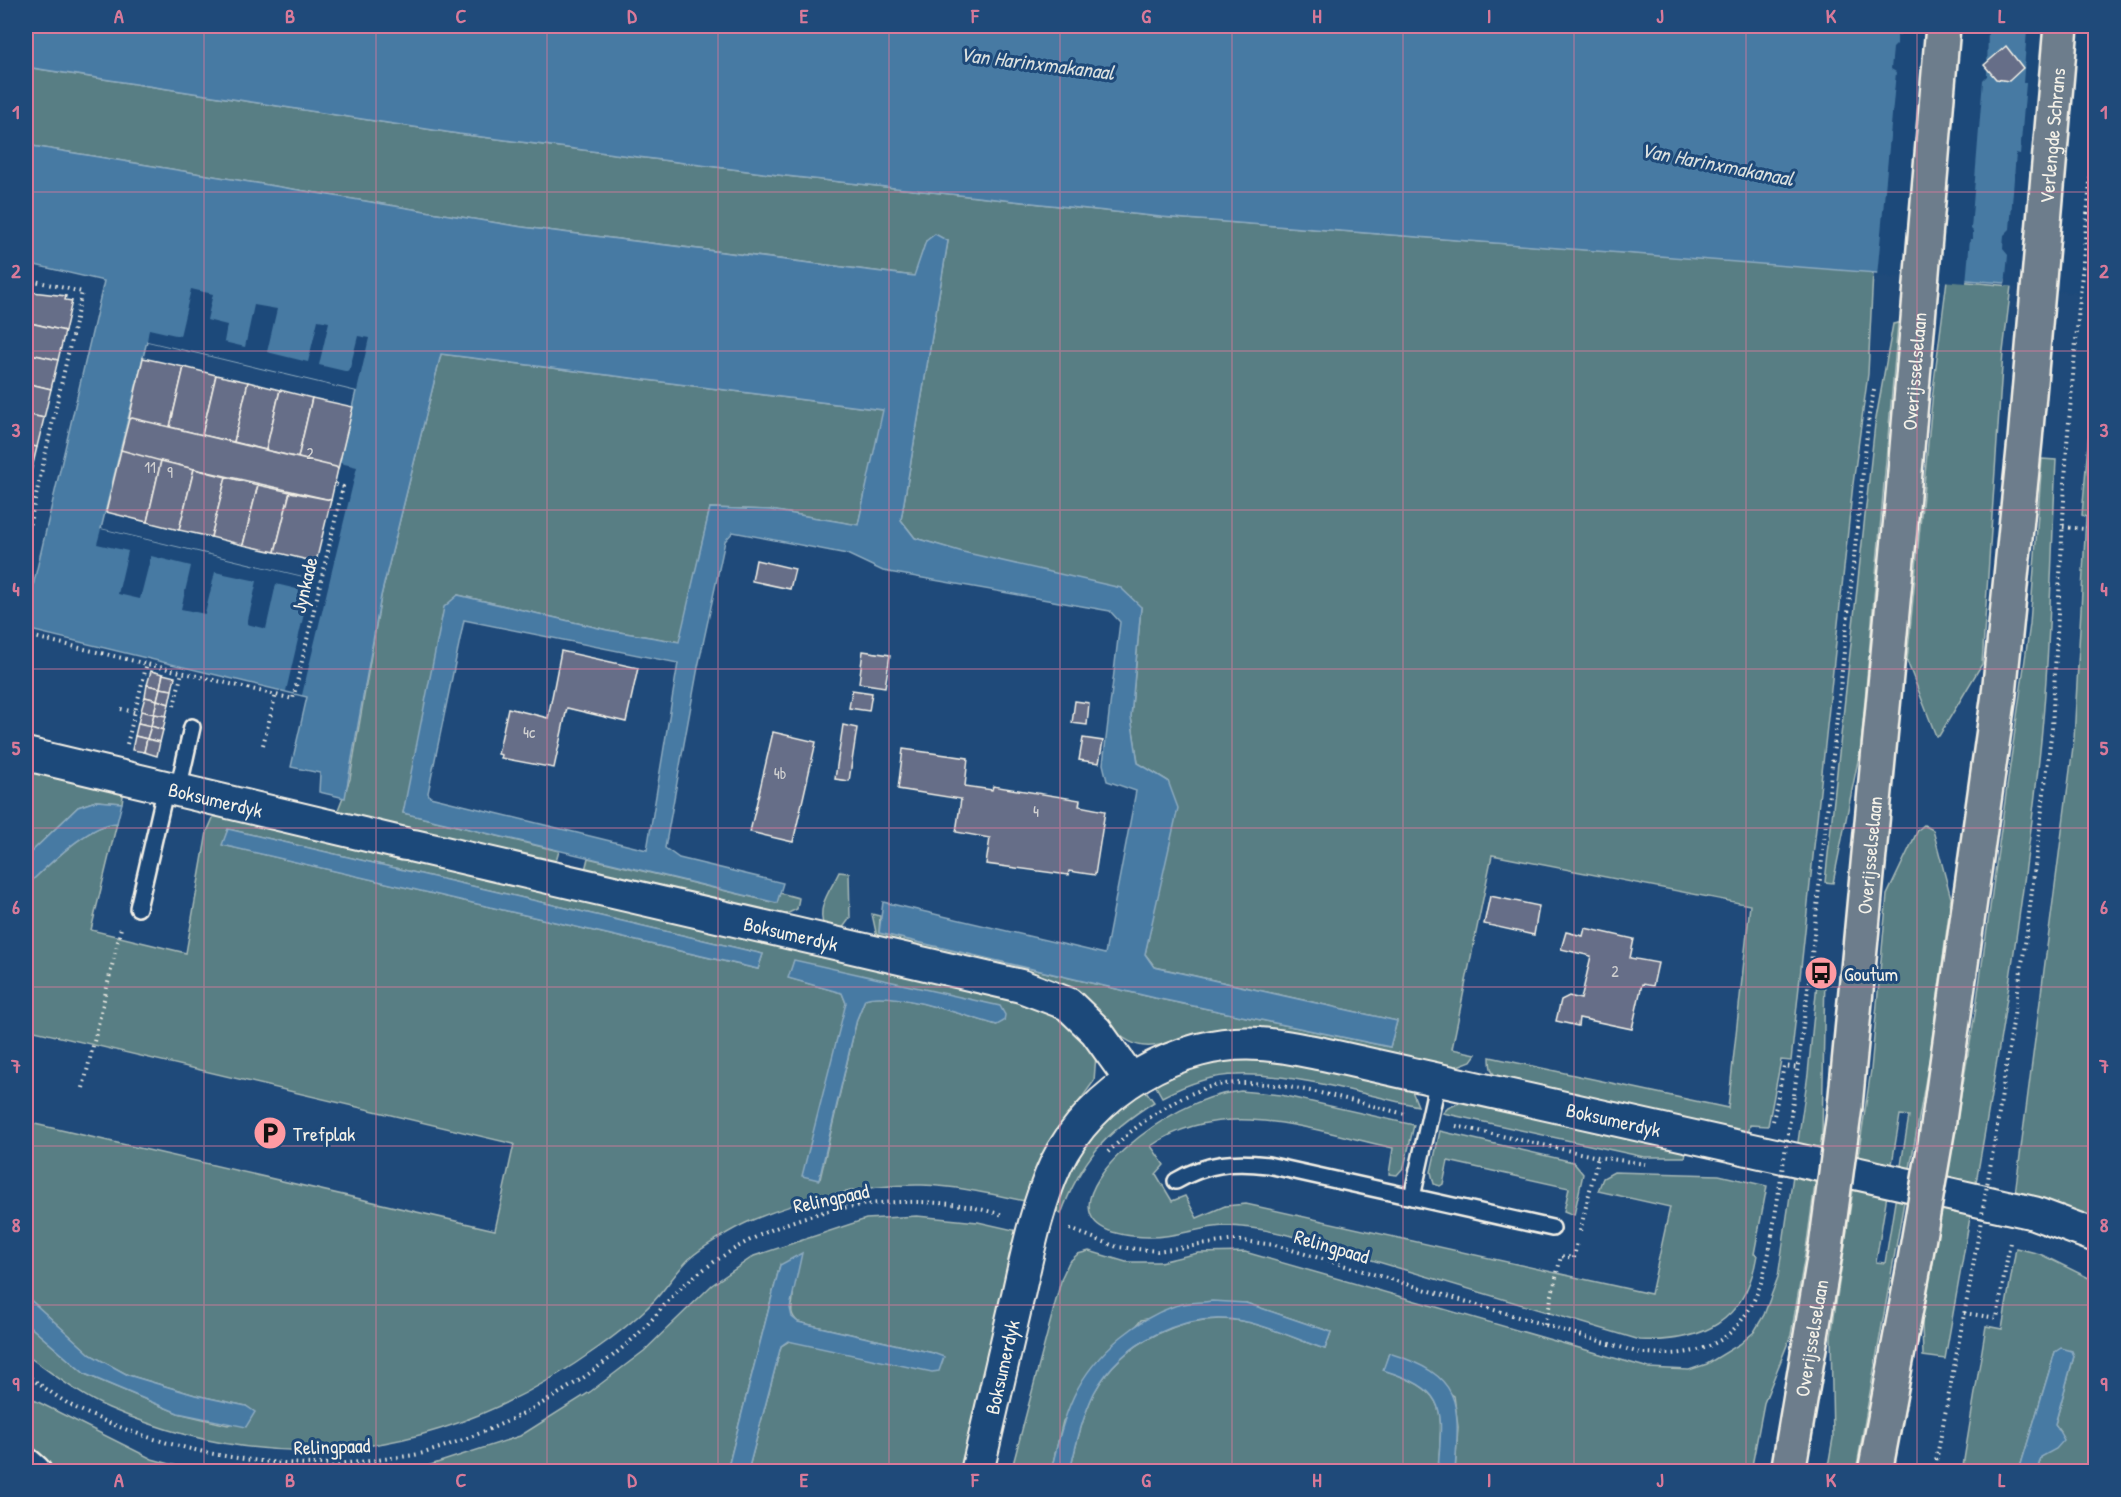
<svg xmlns="http://www.w3.org/2000/svg" width="2121" height="1497" font-family="'Patrick Hand',sans-serif">
<style>
.green{fill:#597e84;stroke:#a6b8b6;stroke-width:1.5;fill-rule:evenodd}
.water{fill:#467aa3;stroke:#8caabf;stroke-width:1.5;fill-rule:evenodd}
.pier{fill:#1f4a7a}
.building{fill:#666e88;stroke:#f4f1e8;stroke-width:1.5}
.lines{fill:none;stroke-linecap:round;stroke-linejoin:round}
.service-casing{stroke:#f4f1e8;stroke-width:20}
.minor-casing{stroke:#f4f1e8;stroke-width:36}
.tertiary-casing{stroke:#f4f1e8;stroke-width:38}
.primary-casing{stroke:#f4f1e8;stroke-width:38}
.path{stroke:#f4f1e8;stroke-width:4;stroke-dasharray:1.5 4.5;stroke-linecap:butt}
.service{stroke:#1f4a7a;stroke-width:15}
.minor{stroke:#1f4a7a;stroke-width:32}
.tertiary{stroke:#1f4a7a;stroke-width:33}
.primary{stroke:#6d7d8c;stroke-width:33}
.primary-bridge-casing{stroke:#f4f1e8;stroke-width:38;stroke-linecap:butt}
.path-bridge{stroke:#f4f1e8;stroke-width:4;stroke-dasharray:1.5 4.5;stroke-linecap:butt}
.primary-bridge{stroke:#6d7d8c;stroke-width:33}
.grid{fill:none;stroke:#d87a9a;stroke-width:1.5;stroke-opacity:0.55}
.labels{text-anchor:middle;dominant-baseline:central;stroke-width:6;stroke-linejoin:round;paint-order:stroke}
.number-label{font-size:16px;fill:#d0d0d0}
.street-label{font-size:20px;fill:#f4f1e8;stroke:#1f4a7a}
.poi-label{font-size:20px;fill:#f4f1e8;stroke:#1f4a7a;text-anchor:start}
.water-label{font-size:21px;font-style:italic;fill:#dadfde;stroke:#1f4a7a}
.neatline{fill:none;stroke:#d87a9a;stroke-width:2}
.grid-label{font-size:20px;text-anchor:middle;font-weight:bold;fill:#d87a9a}
</style>
<rect width="100%" height="100%" fill="#1f4a7a"/>
<filter id="ink" filterUnits="userSpaceOnUse"><feTurbulence type="fractalNoise" baseFrequency=".0167" numOctaves="2"/><feDisplacementMap in="SourceGraphic" scale="12" xChannelSelector="R" yChannelSelector="G"/><feConvolveMatrix kernelMatrix="1 2 1 2 8 2 1 2 1" color-interpolation-filters="sRGB"/></filter>
<g filter="url(#ink)">
<g class="green">
<path d="M26 67 459 134 786 176 1161 217 1873 272 1868 374 1853 484 1791 1061 1781 1060 1768 1126 1750 1125 1748 1135 1499 1079C1491 1073 1490 1068 1490 1057L1728 1108 1750 905 1492 855 1452 1049 1476 1054 1471 1061 1455 1067 1186 1038C1148 1050 1134 1052 1105 1022L877 937 872 914 880 916 879 933 1155 998 1390 1047 1397 1021 1155 967 1145 954 1154 911 1168 781 1138 763 1131 717 1141 607 915 538 901 520 948 241H926L915 276 522 227 26 145Z"/>
<path d="M1947 280 2011 286 2003 352 1982 664 1939 736H1936L1907 661 1934 381Z"/>
<path d="M1898 323 1861 746 1833 883 1825 882 1875 424 1893 324Z"/>
<path d="M441 354 884 410 858 525 770 510 710 508 680 642 607 630 458 595 403 813 559 851 555 865 336 815 350 779 381 596Z"/>
<path d="M2095 362V1220L2015 1194 2074 739 2086 517 2082 515Z"/>
<path d="M2042 459 2056 460C2051 560 2050 661 2039 760 2017 962 1980 1160 1945 1359L1923 1356 1922 1322 1975 1014 2030 624Z"/>
<path d="M26 766 124 789 122 803 96 801 78 807 26 857Z"/>
<path d="M216 811 1002 993 1057 1014 1085 1038 1096 1054 1094 1081 1052 1139 1033 1175 1025 1201C991 1194 957 1186 922 1185 865 1184 802 1199 750 1221 734 1228 702 1247 689 1259 676 1272 666 1288 654 1301 638 1318 617 1334 599 1347 448 1456 282 1483 109 1408 80 1396 52 1373 26 1355V1323L85 1374 178 1413 228 1425 254 1412 246 1406 195 1395 128 1375 91 1355 26 1296V1122L495 1230 514 1144 26 1029V886C47 867 88 824 117 823L91 930 186 953 207 832ZM228 829 763 954 758 969 223 845ZM794 961 997 1025C969 1017 890 989 865 999L857 1019 820 1179 846 1003 842 993 789 978Z"/>
<path d="M1924 825 1933 830 1951 898 1930 1056 1856 1471 1827 1472 1833 1438 1831 1337 1871 1070 1887 895 1918 830ZM1900 1115 1909 1116 1885 1263 1876 1262Z"/>
<path d="M588 858 776 903 780 893 799 898 797 909 780 917 585 870Z"/>
<path d="M839 872 849 873 850 918 842 929 824 926C816 906 831 890 839 872Z"/>
<path d="M1818 973H1825L1822 1134 1806 1249 1791 1335 1764 1403 1751 1471H1455L1458 1427 1454 1396 1389 1353 1384 1370C1450 1392 1442 1409 1438 1471H1070C1076 1445 1082 1418 1094 1393 1121 1342 1186 1311 1242 1321 1270 1326 1298 1340 1325 1349L1331 1332 1246 1303 1141 1320 1063 1421 1051 1471 1011 1472 1062 1277 1069 1262 1078 1254 1089 1251 1126 1262H1160L1198 1253 1245 1252 1649 1368 1689 1370 1707 1364 1740 1344 1754 1332 1764 1315 1778 1277 1808 1074Z"/>
<path d="M1238 1059 1285 1061 1405 1087 1412 1091 1418 1106C1359 1094 1297 1073 1237 1075 1210 1075 1185 1085 1162 1097L1153 1081 1209 1063Z"/>
<path d="M1143 1087 1154 1102C1106 1132 1081 1160 1061 1214L1053 1208 1065 1175 1099 1124Z"/>
<path d="M1241 1091 1281 1095 1414 1125 1404 1167 1397 1175 1389 1174 1393 1148C1315 1131 1224 1095 1151 1146L1164 1165 1156 1174 1172 1201 1185 1196 1197 1218 1225 1206 1246 1204 1651 1294 1670 1207 1598 1191 1603 1178 1614 1172 1719 1175 1767 1186 1754 1254 1757 1255C1746 1322 1702 1343 1640 1340L1288 1235C1267 1230 1247 1226 1225 1226 1199 1227 1174 1238 1148 1237 1066 1235 1080 1189 1127 1147 1158 1120 1200 1095 1241 1091Z"/>
<path d="M1466 1100 1687 1150 1685 1157H1644L1443 1113 1448 1108Z"/>
<path d="M1440 1131 1573 1162 1583 1174 1574 1215 1564 1211 1569 1188 1448 1161 1443 1184 1440 1186 1434 1184 1431 1172Z"/>
<path d="M917 1216 978 1222 1018 1231 960 1470 958 1471H748L781 1346 789 1341 933 1353 798 1322C787 1312 794 1306 793 1293 792 1285 783 1273 780 1265L727 1471 409 1472 520 1436 590 1392 644 1351 712 1285 754 1256 866 1219Z"/>
<path d="M2016 1248 2040 1254 2095 1281V1471H2037L2041 1457 2060 1431 2055 1424 2074 1356 2055 1352 2019 1471 1962 1472 1986 1326 2002 1329Z"/>
<path d="M26 1396 152 1459 195 1471H44L26 1457Z"/>
</g>
<g class="water">
<path d="M26 26H1948L2095 36 2005 283 1161 217 786 176 459 134 26 67Z"/>
<path d="M26 145 522 227 914 276 926 241 935 234 948 241 901 520 915 538 963 552 1121 588 1141 607 1131 717 1138 763 1168 781 1178 808 1145 954 1154 967 1397 1021 1390 1047 1155 998 879 933 883 902 1105 954 1136 791 1107 781 1103 764 1120 622 1110 611 883 571 847 554 733 532 725 541 698 667 665 848 679 858 783 883 777 903 403 813 444 607 458 595 607 630 679 642 710 508 770 510 858 525 883 410 441 354 381 596 345 798 319 792 320 773 291 767 307 697 26 629V616L104 281 26 263ZM147 341 356 391 312 579 101 529ZM464 620 678 663 647 850 430 797 428 793Z"/>
<path d="M96 801 122 803 117 823C88 824 47 867 26 886V857L78 807Z"/>
<path d="M228 829 763 954 758 969 222 845Z"/>
<path d="M794 960 1000 1006 1005 1015 1004 1021 997 1025C969 1017 889 989 865 999L857 1019 819 1180 802 1176 846 1003 842 993 788 978Z"/>
<path d="M802 1253 790 1308 792 1317 798 1322 933 1353 944 1357 939 1371 932 1372 788 1341 781 1346 748 1471H727L780 1265Z"/>
<path d="M26 1296 91 1355 128 1375 195 1395 246 1406 255 1412 246 1427 178 1413 85 1374 26 1323Z"/>
<path d="M1212 1301 1246 1303 1331 1332 1325 1349C1298 1340 1270 1326 1242 1321 1186 1310 1121 1342 1094 1393 1082 1418 1076 1445 1070 1471H1051C1065 1413 1073 1377 1121 1337 1137 1324 1152 1314 1172 1307 1184 1302 1199 1303 1212 1301Z"/>
<path d="M2061 1348 2072 1351 2074 1356 2055 1424 2064 1440 2056 1449 2041 1457 2037 1471H2019L2055 1352Z"/>
<path d="M1389 1353C1463 1376 1460 1402 1455 1471H1438C1442 1409 1450 1391 1383 1370Z"/>
</g>
<g class="pier">
<path d="M1901 26 1988 27 1987 76 1983 80 1971 229 1973 231V239H1970L1966 283 1877 276 1896 72 1891 69 1893 48 1897 44V35H1900Z"/>
<path d="M2027 30 2096 33V295L2005 286 2008 255 2003 249 2004 235 2010 229 2016 153 2020 154 2026 83H2023Z"/>
<path d="M191 289 213 294 207 320 227 325 224 342 245 347 254 305 277 309 267 352 308 362 318 320 329 322 319 365 349 372 358 336 369 338 357 391 147 341 149 329 180 336Z"/>
<path d="M340 463 357 467 302 695 286 691 309 592 276 584 266 629 247 624 257 581 215 572 205 614 181 609 191 566 151 556 140 599 118 594 128 551 97 544 101 529 312 579Z"/>
</g>
<g class="building">
<path d="M2006 46 2023 68 2009 81 1996 79 1984 65Z"/>
<path d="M26 290 32 292 26 318Z"/>
<path d="M32 292 66 296 65 300 72 301 65 331 26 322Z"/>
<path d="M26 322 65 331 58 360 26 353Z"/>
<path d="M26 353 58 360 51 389 26 383Z"/>
<path d="M143 358 184 367 170 427 129 419Z"/>
<path d="M184 367 216 375 202 435 170 427Z"/>
<path d="M216 375 248 382 234 442 202 435Z"/>
<path d="M248 382 280 390 266 450 234 442Z"/>
<path d="M26 383 51 389 44 418 26 414Z"/>
<path d="M280 390 312 398 298 458 266 450Z"/>
<path d="M312 398 353 407 338 469 298 458Z"/>
<path d="M26 414 44 418 37 447 26 445Z"/>
<path d="M132 418 336 467 338 469 331 500 124 453 121 450 129 419Z"/>
<path d="M26 445 37 447 30 476 26 475Z"/>
<path d="M121 450 161 461 147 522 106 512Z"/>
<path d="M161 461 194 469 179 530 147 522Z"/>
<path d="M194 469 226 477 211 537 179 530Z"/>
<path d="M226 477 258 485 243 545 211 537Z"/>
<path d="M258 485 290 492 275 552 243 545Z"/>
<path d="M290 492 331 500 316 562 275 552Z"/>
<path d="M756 560 795 569 790 589 752 581Z"/>
<path d="M561 651 638 668 626 722 567 708 554 768 501 758 502 755 498 754 508 708 548 718Z"/>
<path d="M863 651 890 655 885 687 859 683Z"/>
<path d="M151 671 163 674 160 688 147 685Z"/>
<path d="M163 674 175 677 172 690 160 688Z"/>
<path d="M147 685 160 688 157 700 145 697Z"/>
<path d="M160 688 172 690 169 704 157 700Z"/>
<path d="M852 690 872 693 869 711 849 708Z"/>
<path d="M145 697 157 700 154 714 141 711Z"/>
<path d="M157 700 169 704 166 716 154 714Z"/>
<path d="M1075 701 1089 703 1087 725 1072 723Z"/>
<path d="M141 711 154 714 151 726 138 723Z"/>
<path d="M154 714 166 716 163 730 151 726Z"/>
<path d="M138 723 151 726 147 739 135 736Z"/>
<path d="M843 725 857 728 849 781 835 779Z"/>
<path d="M151 726 163 730 160 742 147 739Z"/>
<path d="M773 732 816 742 793 842 750 832Z"/>
<path d="M135 736 147 739 144 752 132 750Z"/>
<path d="M1083 738 1103 741 1099 763 1079 760Z"/>
<path d="M147 739 160 742 157 756 144 752Z"/>
<path d="M903 749 968 758 965 786 992 790 993 786 1080 800 1079 806 1105 811 1095 875 1069 871 1068 875 986 864 990 838 956 832 961 799 898 789Z"/>
<path d="M1490 896 1539 906 1534 935 1484 924Z"/>
<path d="M1585 928 1634 939 1630 958 1658 963 1653 986 1642 984 1632 1029 1579 1018 1578 1026 1556 1021 1561 1000 1569 996 1581 999 1591 956 1561 949 1566 932 1583 936Z"/>
</g>
<g class="lines">
<g class="service-casing">
<g id="service">
<path d="M178 790 192 727"/>
<path d="M138 908 166 787"/>
<path d="M1176 1181C1206 1163 1234 1161 1268 1165L1552 1228"/>
<path d="M1412 1197 1438 1080"/>
</g>
</g>
<g class="minor-casing">
<g id="minor">
<path id="s1" d="M26 754 405 844"/>
<path id="s2" d="M414 846 1021 986 1068 1004 1096 1031 1131 1080"/>
<path id="s3" d="M977 1472C991 1413 1004 1354 1018 1295 1028 1251 1037 1205 1056 1164 1091 1091 1179 1038 1260 1044 1281 1045 1302 1050 1323 1054L2034 1213 2096 1236"/>
</g>
</g>
<g class="tertiary-casing">
<path id="tertiary" d="M26 1465 34 1472"/>
</g>
<g class="primary-casing">
<g id="primary">
<path id="s4" d="M1845 1106 1902 507 1943 26"/>
<path id="s5" d="M1938 1127 1999 694 2025 440 2061 26"/>
<path id="s6" d="M1788 1472 1826 1247"/>
<path d="M1875 1472 1914 1266"/>
</g>
</g>
<g class="path">
<path d="M26 279 82 292 26 540"/>
<path d="M2063 527 2085 529 2096 524"/>
<path d="M26 635 293 699 343 487 334 484"/>
<path d="M174 706 182 672"/>
<path d="M121 709 135 712"/>
<path d="M127 744 147 663"/>
<path d="M263 745 276 694"/>
<path d="M83 1088 121 928"/>
<path d="M1794 1095 1810 973 1869 415 1874 390"/>
<path d="M1773 1121 1784 1066 1799 1068"/>
<path d="M1456 1126 1598 1157 1645 1164"/>
<path d="M1995 1139 2027 931 2052 728 2067 444 2096 114"/>
<path d="M1108 1152C1134 1127 1166 1103 1200 1090 1254 1069 1349 1101 1405 1114"/>
<path d="M1070 1229 1117 1247 1157 1251 1236 1240 1275 1245 1640 1353C1654 1353 1668 1355 1682 1353 1745 1346 1764 1289 1772 1235"/>
<path d="M1580 1231 1598 1157"/>
<path d="M1964 1313 1997 1318 2010 1242"/>
<path d="M1545 1325 1561 1256 1574 1258 1577 1241"/>
<path d="M26 1375C43 1386 61 1401 80 1410 172 1454 283 1474 384 1459 398 1457 414 1456 427 1452 476 1437 526 1415 569 1387 593 1372 616 1354 637 1335 654 1319 668 1299 685 1284 763 1219 850 1194 951 1204 968 1205 986 1211 1004 1215"/>
<path d="M1934 1472 1971 1278"/>
</g>
<use href="#service" class="service"/>
<use href="#minor" class="minor"/>
<use href="#tertiary" class="tertiary"/>
<use href="#primary" class="primary"/>
<g class="primary-bridge-casing">
<g id="primary-bridge">
<path d="M1826 1247 1845 1106"/>
<path d="M1914 1266 1938 1127"/>
</g>
</g>
<g class="path-bridge">
<path d="M1772 1235 1794 1095"/>
<path d="M1971 1278 1995 1139"/>
</g>
<use href="#primary-bridge" class="primary-bridge"/>
</g>
</g>
<path class="grid" d="M204 26V1472M376 26V1472M547 26V1472M718 26V1472M889 26V1472M1060 26V1472M1232 26V1472M1403 26V1472M1574 26V1472M1746 26V1472M1917 26V1472M26 192H2096M26 351H2096M26 510H2096M26 669H2096M26 828H2096M26 987H2096M26 1146H2096M26 1305H2096"/>
<defs>
<g id="bus-disc" transform="scale(1.725)"><circle r="9.5" fill="#ff9aa2" stroke="#1f4a7a"/><path d="M-5-6H5V4H4V6H2V4H-2V6H-4V4H-5ZM-3.5-4V0h7V-4ZM-3.5 1.2v1.5H-2V1.2ZM2 1.2v1.5H3.5V1.2Z" fill="#111"/></g>
<g id="parking-disc" transform="scale(1.725)"><circle r="9.5" fill="#ff9aa2" stroke="#1f4a7a"/><path d="M-3.5-5.5H1a3.5 3.5 0 0 1 0 7H-1V5.5H-3.5ZM-1-3.4V-.6H.8a1.4 1.4 0 0 0 0-2.8Z" fill="#111"/></g>
</defs>
<g fill-rule="evenodd">
<use href="#bus-disc" x="1821" y="973"/>
<use href="#parking-disc" x="270" y="1133"/>
</g>
<g class="labels">
<g class="number-label">
<text x="310" y="453">2</text>
<text x="150" y="467">11</text>
<text x="170" y="472">9</text>
<text x="529" y="732">4c</text>
<text x="780" y="773">4b</text>
<text x="1036" y="811">4</text>
<text x="1615" y="971">2</text>
</g>
<g class="street-label">
<text stroke="none"><textPath href="#s5" startOffset="998">Verlengde Schrans</textPath></text>
<text stroke="none"><textPath href="#s4" startOffset="738">Overijsselselaan</textPath></text>
<text transform="translate(304 585) rotate(-77)">Jynkade</text>
<text stroke="none"><textPath href="#s1" startOffset="195">Boksumerdyk</textPath></text>
<text stroke="none"><textPath href="#s4" startOffset="252">Overijsselselaan</textPath></text>
<text stroke="none"><textPath href="#s2" startOffset="387">Boksumerdyk</textPath></text>
<text stroke="none"><textPath href="#s3" startOffset="930">Boksumerdyk</textPath></text>
<text transform="translate(831 1198) rotate(-12)">Relingpaad</text>
<text transform="translate(1332 1246) rotate(16)">Relingpaad</text>
<text stroke="none"><textPath href="#s6" startOffset="136">Overijsselselaan</textPath></text>
<text stroke="none"><textPath href="#s3" startOffset="108">Boksumerdyk</textPath></text>
<text transform="translate(332 1446) rotate(-2)">Relingpaad</text>
</g>
<g class="poi-label">
<text x="1844" y="973">Goutum</text>
<text x="293" y="1133">Trefplak</text>
</g>
<g class="water-label">
<text transform="translate(1037 63) rotate(7)">Van Harinxmakanaal</text>
<text transform="translate(1717 164) rotate(11)">Van Harinxmakanaal</text>
</g>
</g>
<rect width="2121" height="1497" fill="none" stroke="#1f4a7a" stroke-width="66"/>
<rect x="33" y="33" width="2055" height="1431" class="neatline"/>
<g class="grid-label">
<text x="119" y="23">A</text>
<text x="290" y="23">B</text>
<text x="461" y="23">C</text>
<text x="632" y="23">D</text>
<text x="804" y="23">E</text>
<text x="975" y="23">F</text>
<text x="1146" y="23">G</text>
<text x="1317" y="23">H</text>
<text x="1489" y="23">I</text>
<text x="1660" y="23">J</text>
<text x="1831" y="23">K</text>
<text x="2002" y="23">L</text>
<text x="16" y="119">1</text>
<text x="2104" y="119">1</text>
<text x="16" y="278">2</text>
<text x="2104" y="278">2</text>
<text x="16" y="437">3</text>
<text x="2104" y="437">3</text>
<text x="16" y="596">4</text>
<text x="2104" y="596">4</text>
<text x="16" y="755">5</text>
<text x="2104" y="755">5</text>
<text x="16" y="914">6</text>
<text x="2104" y="914">6</text>
<text x="16" y="1073">7</text>
<text x="2104" y="1073">7</text>
<text x="16" y="1232">8</text>
<text x="2104" y="1232">8</text>
<text x="16" y="1391">9</text>
<text x="2104" y="1391">9</text>
<text x="119" y="1487">A</text>
<text x="290" y="1487">B</text>
<text x="461" y="1487">C</text>
<text x="632" y="1487">D</text>
<text x="804" y="1487">E</text>
<text x="975" y="1487">F</text>
<text x="1146" y="1487">G</text>
<text x="1317" y="1487">H</text>
<text x="1489" y="1487">I</text>
<text x="1660" y="1487">J</text>
<text x="1831" y="1487">K</text>
<text x="2002" y="1487">L</text>
</g>
</svg>
